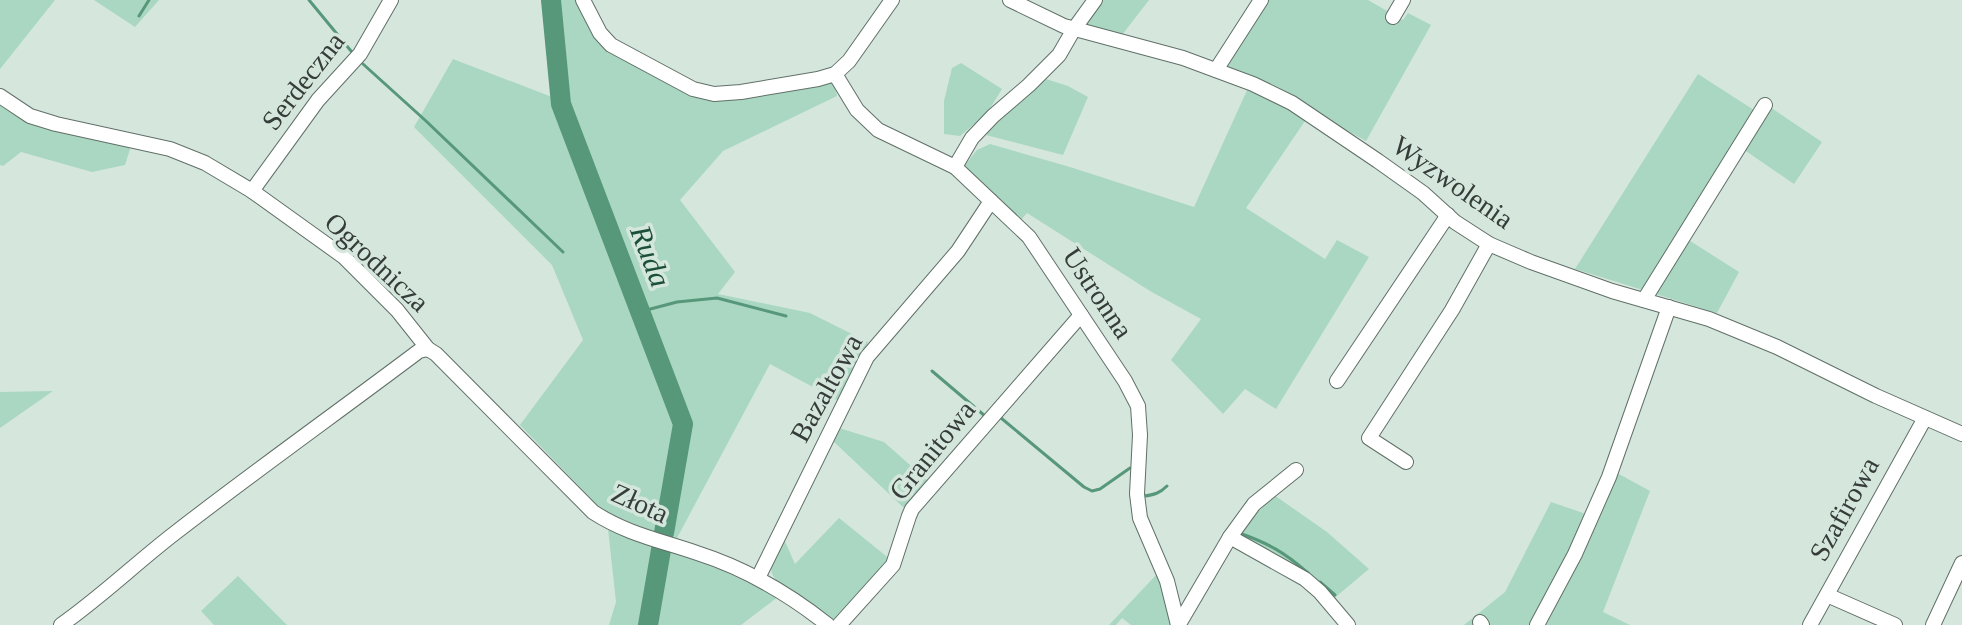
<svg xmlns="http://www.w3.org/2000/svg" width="1962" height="625" font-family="Georgia,serif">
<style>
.green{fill:#aad7c1}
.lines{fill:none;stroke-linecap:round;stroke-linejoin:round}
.stream{stroke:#57977a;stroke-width:3}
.river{stroke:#57977a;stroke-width:20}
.minor-casing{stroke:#607068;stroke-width:16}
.minor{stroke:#fff;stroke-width:14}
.labels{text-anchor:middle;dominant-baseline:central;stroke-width:7;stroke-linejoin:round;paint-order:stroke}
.street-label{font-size:28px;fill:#353c39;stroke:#d5e7dd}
.water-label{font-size:30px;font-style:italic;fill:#1b4f3a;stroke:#d5e7dd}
</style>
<rect width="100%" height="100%" fill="#d5e7dd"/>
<g class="green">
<path d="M0 0H55L0 69Z"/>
<path d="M94 0H159L135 27Z"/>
<path d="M545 0H575L585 21 597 38 705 99 756 96 833 81 837 96 723 151 680 200 735 272 718 294 810 313 868 342 839 401 770 364 677 538 660 535 603 511 520 425 583 340 552 265 414 127 453 59 552 97Z"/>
<path d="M1100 0H1149L1122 35 1081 26Z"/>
<path d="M1267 0H1368L1403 20 1408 13 1431 25 1366 141 1253 79 1223 67Z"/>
<path d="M961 63 1002 89 987 113 960 136 944 134V101L952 68Z"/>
<path d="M1698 74 1757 112 1687 239 1739 272 1717 313 1575 269Z"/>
<path d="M1046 79 1068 86 1088 97 1063 155 986 135 997 120Z"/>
<path d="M1248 88 1278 101 1305 121 1246 208 1325 259 1337 240 1369 257 1276 409 1245 389 1223 414 1171 360 1201 319 1150 291 1027 213 1022 219 999 203 964 166 977 150 990 144 1070 167 1194 207Z"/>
<path d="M0 102 17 115 42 128 131 146 125 165 92 172 21 152 3 166 0 165Z"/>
<path d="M1770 107 1822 142 1794 184 1743 149Z"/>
<path d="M53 391 0 428V392Z"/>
<path d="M836 427 884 442 928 481 904 508 833 441Z"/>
<path d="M1617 473 1650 491 1603 612 1630 625H1464L1505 592 1551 502 1592 516Z"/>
<path d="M1274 495 1327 532 1369 569 1332 600 1239 535 1246 525Z"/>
<path d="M839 518 891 560 839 616 832 620C817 610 770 588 771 567 772 557 779 546 783 537L795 564Z"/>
<path d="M608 529 721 570 778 597 741 625H609L616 602Z"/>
<path d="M1158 573 1173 625H1131L1122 618 1116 625H1109Z"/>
<path d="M238 576 287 625H214L201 611Z"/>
</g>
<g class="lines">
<g class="stream">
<path d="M309 0 351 51"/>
<path d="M139 16 149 0"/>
<path d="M363 64 426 121 563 252"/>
<path d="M639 312 677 302 717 298 786 316"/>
<path d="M932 371 985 416"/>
<path d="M1001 418 1084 487 1092 491 1100 489 1130 468"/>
<path d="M1144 496C1154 495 1160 493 1167 486"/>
<path d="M1239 533C1268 543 1284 552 1308 573"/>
<path d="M1320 582 1335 595"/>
</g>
<g class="river">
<path d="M551 0 561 104 683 424 664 533"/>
<path d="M648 625 661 550"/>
</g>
<g class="minor-casing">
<g id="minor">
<path d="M583 0 600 33 611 45 693 89 714 94 741 92 818 79 835 74 849 61 892 0"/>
<path d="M1010 0 1064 26 1183 58 1253 84 1292 103 1378 161 1423 193 1455 222 1489 244 1531 262 1612 291 1709 319 1777 347 1876 396 1962 434"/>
<path d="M1393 17 1403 0"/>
<path d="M1216 70 1261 0"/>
<path d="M835 74 857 110 878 130 955 167 1029 237 1125 381 1138 406 1140 435 1137 494 1140 518 1167 581 1178 625"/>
<path d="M0 96 30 116 56 124 170 149 205 163 252 191 344 257 397 310 428 349 436 354 593 512C627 534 659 540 697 553 744 568 789 594 828 625"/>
<path d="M955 167 972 138 993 116 1029 85 1059 55 1074 29 1095 0"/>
<path d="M252 191 318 100 360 54 391 0"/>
<path d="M1644 300 1765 105"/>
<path d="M1337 381 1448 215"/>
<path d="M1406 462 1369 438 1452 310 1489 244"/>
<path d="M1230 537 1305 579 1320 592 1348 625"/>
<path d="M758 578 867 357 958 251 991 201"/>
<path d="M1827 595 1895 625"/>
<path d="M1480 622 1482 625"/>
<path d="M1179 624 1230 537 1254 504 1296 470"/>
<path d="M61 625C101 597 136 563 175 533 255 471 338 412 419 351L428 349"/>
<path d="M839 625 893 565 909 516 912 509 1081 315"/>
<path d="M1537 625 1575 554 1609 477 1669 307"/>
<path d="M1810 625 1925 418"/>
<path d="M1933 625 1962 563"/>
</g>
</g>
<use href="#minor" class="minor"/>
</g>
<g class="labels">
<g class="street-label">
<text transform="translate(303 81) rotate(-52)">Serdeczna</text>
<text transform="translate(1453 182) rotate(35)">Wyzwolenia</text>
<text transform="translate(377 262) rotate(43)">Ogrodnicza</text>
<text transform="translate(1098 293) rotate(56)">Ustronna</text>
<text transform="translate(826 388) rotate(-61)">Bazaltowa</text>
<text transform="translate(932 450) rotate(-51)">Granitowa</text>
<text transform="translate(640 503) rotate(24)">Złota</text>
<text transform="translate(1844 509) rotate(-61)">Szafirowa</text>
</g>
<g class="water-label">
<text transform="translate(651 256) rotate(69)">Ruda</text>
</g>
</g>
</svg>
